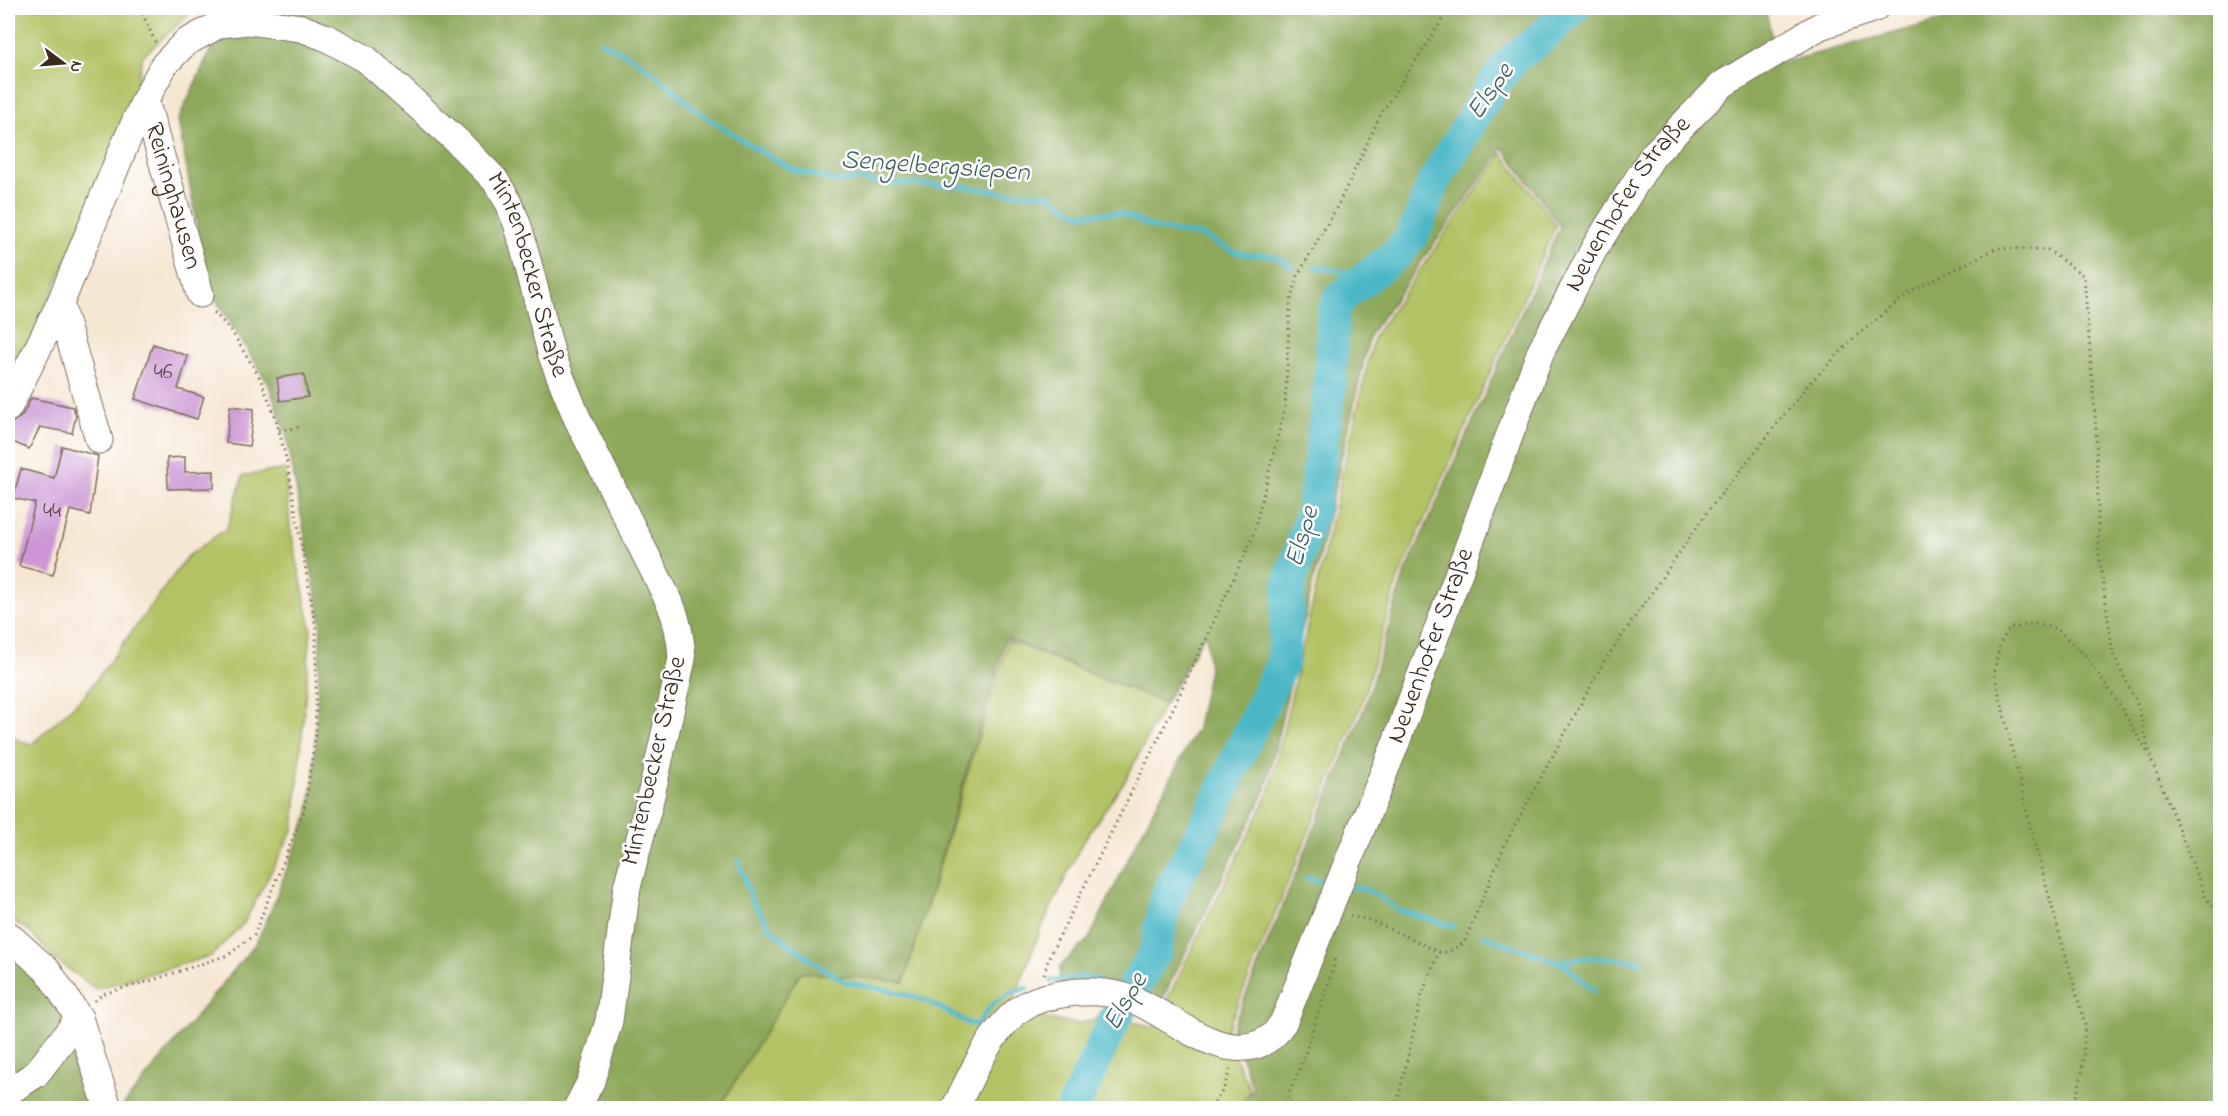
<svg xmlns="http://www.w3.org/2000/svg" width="2228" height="1116" font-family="'Indie Flower',sans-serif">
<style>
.green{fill:#b2c265;stroke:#767642;stroke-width:1.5}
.forest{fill:#8da85a;stroke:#64693c;stroke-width:1.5}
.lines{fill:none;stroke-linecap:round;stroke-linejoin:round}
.stream{stroke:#4bb7c6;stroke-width:5}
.river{stroke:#4bb7c6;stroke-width:33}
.building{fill:#cc97d4}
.minor-casing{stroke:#7c6c5d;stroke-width:29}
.path{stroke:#7c6c5d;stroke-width:3;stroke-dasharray:1.5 4.5;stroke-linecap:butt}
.minor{stroke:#fff;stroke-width:27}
.labels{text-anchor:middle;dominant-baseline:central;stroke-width:5;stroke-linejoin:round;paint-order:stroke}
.number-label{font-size:22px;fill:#5f454c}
.street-label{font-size:26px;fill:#3b2a1e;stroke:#fff}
.water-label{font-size:27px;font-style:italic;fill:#416261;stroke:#fff}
</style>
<rect width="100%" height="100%" fill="#fff"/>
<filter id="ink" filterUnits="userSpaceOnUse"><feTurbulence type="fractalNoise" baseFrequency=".0167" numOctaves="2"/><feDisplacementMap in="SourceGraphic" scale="12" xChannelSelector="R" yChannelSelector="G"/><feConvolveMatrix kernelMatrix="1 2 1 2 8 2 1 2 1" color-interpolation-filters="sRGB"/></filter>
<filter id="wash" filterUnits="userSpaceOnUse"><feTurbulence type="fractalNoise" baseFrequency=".008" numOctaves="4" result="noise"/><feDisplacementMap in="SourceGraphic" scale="24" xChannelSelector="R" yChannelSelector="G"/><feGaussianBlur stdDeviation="1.35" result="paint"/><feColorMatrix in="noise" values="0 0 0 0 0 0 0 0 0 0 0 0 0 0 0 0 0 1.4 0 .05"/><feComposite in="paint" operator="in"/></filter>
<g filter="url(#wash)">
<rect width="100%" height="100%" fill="#f6e7d3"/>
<g class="green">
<path d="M8 8H196L142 57 135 98 41 320 8 387Z"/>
<path d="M1502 153 1556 225 1398 579 1361 705 1225 1035 1250 1090 1238 1108H719L799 972 904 981 1008 641 1165 703 1126 779 1082 843 1040 931 1010 1010 1046 1019 1078 1024 1113 1014 1153 1028 1269 793 1374 336Z"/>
<path d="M285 469 290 527 311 629 294 828 244 923 211 956 96 989 56 960 27 929 8 919V736L31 745 85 695 188 556 227 528 243 476Z"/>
</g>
<g class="forest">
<path d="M250 8H1765L1778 64 1987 8H2220V1108H1241L1253 1089 1238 1048 1229 1036 1365 706 1403 578 1560 226 1503 147 1370 334 1265 792 1160 1004 1059 989 1060 966 1089 939 1136 843 1197 728 1209 669 1206 632 1165 703 1006 638 904 982 801 972 719 1108H121L256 943 269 915 308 815 314 780 321 622 286 434 269 385 208 287 178 120 216 38Z"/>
<path d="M8 942 44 974 70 1032 96 1108H8Z"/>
</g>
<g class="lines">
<g class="stream">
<path d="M601 42 628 55 656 74 698 112 755 148 792 169 838 182 858 179 881 183 962 186 1007 193 1048 194 1075 212 1082 214 1109 213 1123 214 1154 228 1203 236 1234 252 1248 255H1270L1283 260 1292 267"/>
<path d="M1315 267 1357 274 1373 272"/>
<path d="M739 861 752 901 772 930 815 963 845 982 897 992 925 1000 968 1023 976 1025 993 1004 1010 993 1027 988"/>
<path d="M1306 878 1321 881"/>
<path d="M1346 887 1361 888 1374 893 1398 910 1453 926"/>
<path d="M1483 935 1554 961 1561 962 1595 991"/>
<path d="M1561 962C1587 955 1615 958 1641 962"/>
<path d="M1051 981 1083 977 1097 979"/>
</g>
<path class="river" d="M1073 1108 1115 1018 1156 951 1165 900 1208 820 1283 661 1290 582 1312 512 1318 476 1330 384 1333 313 1340 298 1398 253 1415 231 1434 181 1495 82 1514 58 1541 38 1574 8"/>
</g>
<g id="blocks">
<g class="building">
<path d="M153 344 188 356 178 389 204 397 197 419 135 399Z"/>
<path d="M304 374 308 397 280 401 277 378Z"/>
<path d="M31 398 73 407 76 416 72 433 40 427 29 449 8 440V431L11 423 22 416Z"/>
<path d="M230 406 254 409 249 446 226 443Z"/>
<path d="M62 446 98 456 90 515 70 510 53 575 19 566 35 503 13 498 21 469 54 478Z"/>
<path d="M185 457V472L214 471V488L168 489 167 458Z"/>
</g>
</g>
</g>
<g filter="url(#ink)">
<use href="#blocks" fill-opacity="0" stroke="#7c6c5d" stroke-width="1.5"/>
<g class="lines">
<g class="minor-casing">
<g id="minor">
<path id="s1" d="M145 100 200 294"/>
<path d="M60 304 99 440"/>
<path id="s2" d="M8 408 60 304 123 149 145 100 164 65 185 43 220 24 248 21 301 28 327 38 366 59 456 140 495 180 509 203 519 229 552 356 577 418 670 603C678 622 681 638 682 659L649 804 627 887 609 1021 591 1081 577 1108"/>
<path d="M8 935 48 971 79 1018 108 1108"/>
<path d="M8 1092 36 1074 79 1018"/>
<path id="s3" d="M955 1108C972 1075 987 1037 1016 1012 1029 1001 1045 997 1062 994 1085 990 1112 991 1134 1000 1173 1016 1228 1070 1271 1037 1276 1034 1279 1027 1283 1023L1395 745 1540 353 1594 249 1653 155 1723 84 1820 26 1875 8"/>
</g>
</g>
<g class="path">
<path d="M140 8 156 44"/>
<path d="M279 430 301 427"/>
<path d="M1350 916 1370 920 1439 952H1448L1464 943 1506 842 1602 665 1708 511 1808 385 1855 337 1910 292 1997 248 2048 250 2084 276 2096 428 2099 556 2113 654 2139 708 2151 759 2206 898 2220 914"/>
<path d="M1044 974 1049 957 1170 715 1252 539 1285 408 1290 304 1298 275 1337 207 1382 112 1450 8"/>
<path d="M95 1001 102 994 150 981 228 955 254 935 304 810 316 732V629L287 462 275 416 260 378 232 332 214 312"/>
<path d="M1211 1108 1223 1090 1231 1067"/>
<path d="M1282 1108 1299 1071 1333 969 1335 958"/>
<path d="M1396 1108 1422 994 1439 952"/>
<path d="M2073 1108 2082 1074 2085 1025 2034 842 1994 672 2000 643 2010 628 2036 624 2057 629 2086 656 2119 704 2149 755"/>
</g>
<use href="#minor" class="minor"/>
</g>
</g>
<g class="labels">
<g class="number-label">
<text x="163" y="373">46</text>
<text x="52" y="512">44</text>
</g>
<g class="street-label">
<text stroke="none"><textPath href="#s1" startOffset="100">Reininghausen</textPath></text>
<text stroke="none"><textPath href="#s3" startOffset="1298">Neuenhofer Straße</textPath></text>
<text stroke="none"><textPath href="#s2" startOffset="879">Mintenbecker Straße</textPath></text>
<text stroke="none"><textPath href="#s3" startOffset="812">Neuenhofer Straße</textPath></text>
<text transform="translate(655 761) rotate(-77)">Mintenbecker Straße</text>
</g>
<g class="water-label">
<text transform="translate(1491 92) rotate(-55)">Elspe</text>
<text transform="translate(935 167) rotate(4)">Sengelbergsiepen</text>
<text transform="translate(1303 537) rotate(-74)">Elspe</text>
<text transform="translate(1126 1002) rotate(-60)">Elspe</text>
</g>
</g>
<rect width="2228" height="1116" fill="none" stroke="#fff" stroke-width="30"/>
<g transform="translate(63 63) rotate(106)" stroke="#ffffff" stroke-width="4.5" paint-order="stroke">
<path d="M0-4.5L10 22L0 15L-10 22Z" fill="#3b2a1e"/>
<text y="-9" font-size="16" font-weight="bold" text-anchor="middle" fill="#3b2a1e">N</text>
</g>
</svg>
